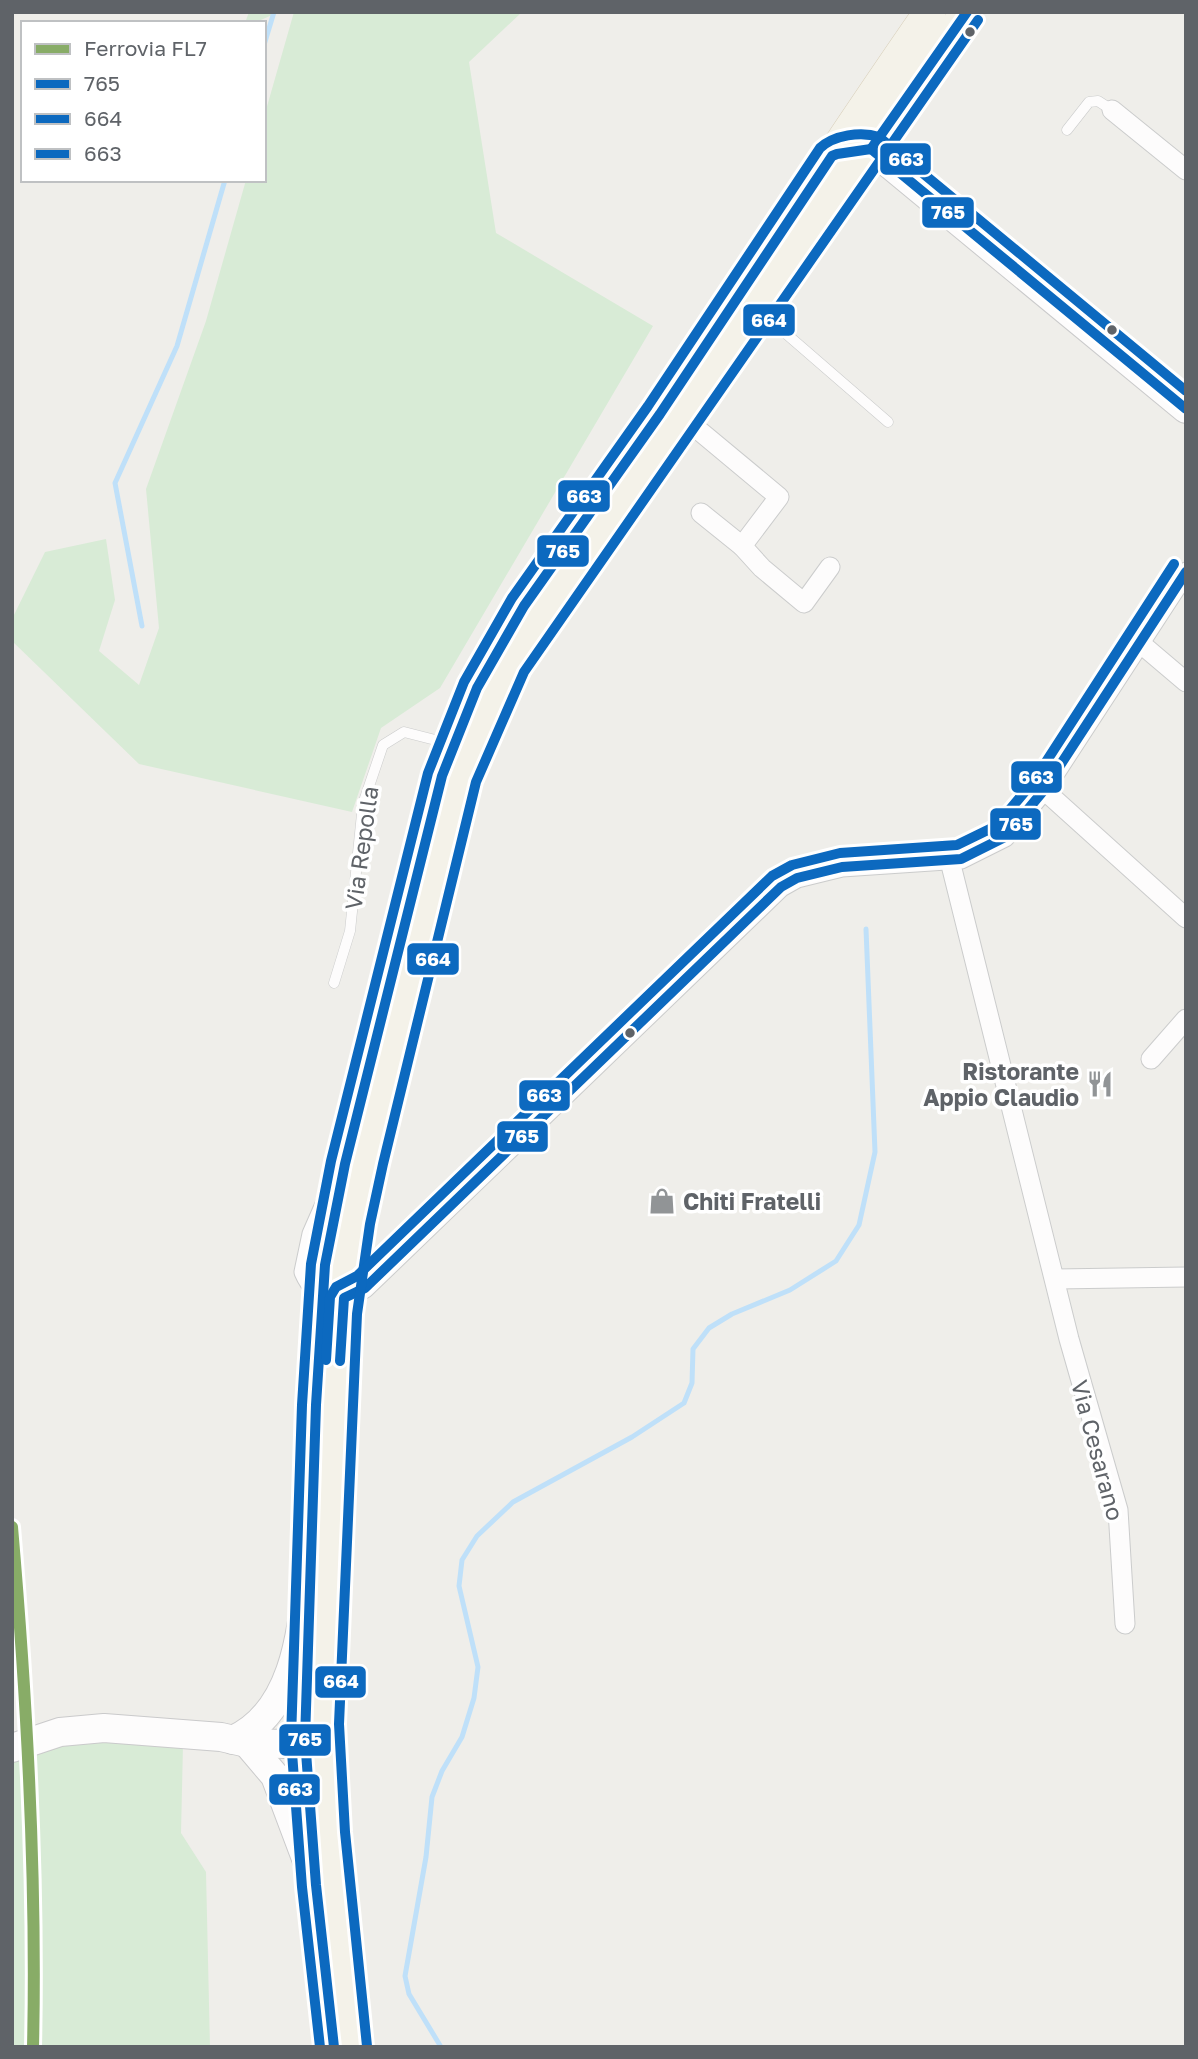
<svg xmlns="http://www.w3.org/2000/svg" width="1198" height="2059" font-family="'Golos Text',sans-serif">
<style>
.green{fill:#d8ebd6}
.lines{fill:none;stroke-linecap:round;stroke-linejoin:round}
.stream{stroke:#bfe0f9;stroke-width:5}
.lane-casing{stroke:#cbcccc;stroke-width:11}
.street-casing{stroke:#cbcccc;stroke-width:21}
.secondary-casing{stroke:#cacacb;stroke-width:30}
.primary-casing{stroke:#d7ceb8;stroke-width:33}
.lane{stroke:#fdfcfc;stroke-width:10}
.street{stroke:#fdfcfc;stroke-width:19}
.secondary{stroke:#fdfcfc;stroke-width:28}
.primary{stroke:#f4f2e9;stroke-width:32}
.bus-1-casing{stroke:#fff;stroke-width:16}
.bus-2-casing{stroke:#fff;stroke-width:16}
.bus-3-casing{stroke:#fff;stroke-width:16}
.bus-1{stroke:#0c69bf;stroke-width:10}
.bus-2{stroke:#0c69bf;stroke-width:10}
.bus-3{stroke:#0c69bf;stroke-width:10}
.rail-1-casing{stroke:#fff;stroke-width:18}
.rail-1{stroke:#88ac67;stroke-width:12}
.bus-dot{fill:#5f6368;stroke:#fff;stroke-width:2.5}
.labels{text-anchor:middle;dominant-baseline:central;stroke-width:7;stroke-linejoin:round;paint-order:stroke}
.street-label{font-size:23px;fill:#5f6368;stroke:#fff}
.poi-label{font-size:23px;font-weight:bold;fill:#5f6368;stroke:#fff;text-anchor:end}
.line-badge{stroke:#fff;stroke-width:2.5}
.badge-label{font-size:19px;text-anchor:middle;font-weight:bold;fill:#fff}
</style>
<rect width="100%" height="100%" fill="#efeeea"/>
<g class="green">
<path d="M249 12H279L254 23H245Z"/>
<path d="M294 12H522L469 62 496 233 653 326 440 688 381 728 352 812 139 764 12 641V619L45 552 106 539 115 600 99 651 139 685 159 628 146 489 206 321 246 180H264V117Z"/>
<path d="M67 1741 183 1745 181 1833 206 1872 210 2047H12V1763Z"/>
</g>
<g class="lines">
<g class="stream">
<path d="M264 45 274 12"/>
<path d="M142 626 115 483 177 346 225 180"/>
<path d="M441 2047 409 1994 405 1976 426 1857 432 1797 442 1771 462 1737 474 1698 478 1667 459 1586 462 1560 477 1536 513 1502 632 1437 684 1403 692 1383 693 1349 709 1328 732 1314 790 1290 836 1261 859 1225 875 1152 866 929"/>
</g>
<g class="lane-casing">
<g id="lane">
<path d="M1067 130 1089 102 1098 101 1112 110"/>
<path d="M761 312 888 422"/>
<path d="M334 983 350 931 363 804 383 745 404 732 447 743"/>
</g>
</g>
<g class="street-casing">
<g id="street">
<path d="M1112 110 1186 170"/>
<path d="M684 418 779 497 742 546 701 513"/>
<path d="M742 546 762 568 804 603 830 567"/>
<path d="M1140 643 1186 682"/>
<path d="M1044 790 1186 918"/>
<path d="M950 861 1069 1339 1118 1510 1125 1624"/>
<path d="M1151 1059 1186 1019"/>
<path d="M330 1193 312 1234 304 1272C316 1300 341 1304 365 1288L781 887 797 878 842 867 961 859 1005 837 1044 790 1186 572"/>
<path d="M1056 1279 1186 1277"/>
</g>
</g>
<g class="secondary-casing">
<g id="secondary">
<path d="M852 148 871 149 1186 409"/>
<path d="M233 1740C297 1711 302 1626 309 1565"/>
<path d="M247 1743 275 1776 316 1885"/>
<path d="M12 1748 60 1732 104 1728 221 1737 247 1743 284 1744 310 1737 325 1724"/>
</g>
</g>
<g class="primary-casing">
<g id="primary">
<path d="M438 794C471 652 574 539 655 421 747 285 836 147 930 12"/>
<path d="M313 1466 325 1265 358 1112"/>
<path d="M353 2047 331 1833 325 1724 343 1313 356 1222 369 1161 463 778 512 665 967 12"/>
</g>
</g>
<use href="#lane" class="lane"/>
<use href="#street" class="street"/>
<use href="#secondary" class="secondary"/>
<use href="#primary" class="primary"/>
<g class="bus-1-casing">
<g id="bus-1">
<path d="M871 149 967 12"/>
<path d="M340 1361 344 1298 365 1288 781 887 797 878 842 867 961 859 1005 837 1044 790 1186 572"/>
<path d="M334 2047 316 1885 305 1739 316 1405 325 1265 345 1164 442 776 477 688 524 606 660 414 832 156 837 154 871 149 1186 409"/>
</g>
</g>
<g class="bus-2-casing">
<path id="bus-2" d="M367 2046 345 1832 339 1724 357 1314 370 1224 383 1164 476 782 524 672 978 20"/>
</g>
<g class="bus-3-casing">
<g id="bus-3">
<path d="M326 1360 330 1297 336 1287 357 1276 772 876 792 865 840 853 957 845 996 826 1033 782 1174 564"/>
<path d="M320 2047 302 1887 291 1739 302 1405 311 1264 331 1161 428 773 464 682 512 598 648 406 820 148C834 135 861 131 879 137L1186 391"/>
</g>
</g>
<use href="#bus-1" class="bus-1"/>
<use href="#bus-2" class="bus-2"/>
<use href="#bus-3" class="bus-3"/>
<g class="rail-1-casing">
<path id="rail-1" d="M12 1527C27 1700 37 1873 33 2047"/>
</g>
<use href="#rail-1" class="rail-1"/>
</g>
<defs>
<g id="restaurant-bare" transform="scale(2.1)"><path d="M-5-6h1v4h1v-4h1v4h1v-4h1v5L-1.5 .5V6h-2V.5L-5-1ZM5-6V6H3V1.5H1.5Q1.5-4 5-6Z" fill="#919496" stroke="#fff" stroke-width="2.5" paint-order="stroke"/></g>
<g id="shop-bare" transform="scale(2.1)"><path d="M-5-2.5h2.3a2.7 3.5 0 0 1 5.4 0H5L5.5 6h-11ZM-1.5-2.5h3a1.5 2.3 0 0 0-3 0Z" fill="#919496" stroke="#fff" stroke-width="2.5" paint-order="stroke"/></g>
</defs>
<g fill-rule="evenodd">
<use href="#restaurant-bare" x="1100" y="1084"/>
<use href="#shop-bare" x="662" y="1201"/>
</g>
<g class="bus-dot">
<circle cx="970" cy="32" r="6"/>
<circle cx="1112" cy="330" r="6"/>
<circle cx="630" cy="1033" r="6"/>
</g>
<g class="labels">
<g class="street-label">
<text transform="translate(361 848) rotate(-82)">Via Repolla</text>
<text transform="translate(1098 1450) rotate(75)">Via Cesarano</text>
</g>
<g class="poi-label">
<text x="1079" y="1071">Ristorante<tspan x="1079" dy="26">Appio Claudio</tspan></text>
<text x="683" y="1201" text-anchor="start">Chiti Fratelli</text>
</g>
</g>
<g class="line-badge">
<rect x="879" y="142" width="53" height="34" rx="7" fill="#0c69bf"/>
<rect x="921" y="196" width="54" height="33" rx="7" fill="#0c69bf"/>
<rect x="742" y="303" width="54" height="34" rx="7" fill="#0c69bf"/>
<rect x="557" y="479" width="54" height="34" rx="7" fill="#0c69bf"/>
<rect x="536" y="534" width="54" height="34" rx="7" fill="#0c69bf"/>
<rect x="1010" y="760" width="53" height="34" rx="7" fill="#0c69bf"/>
<rect x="989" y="807" width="53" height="34" rx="7" fill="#0c69bf"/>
<rect x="406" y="942" width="54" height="34" rx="7" fill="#0c69bf"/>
<rect x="518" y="1079" width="53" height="33" rx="7" fill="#0c69bf"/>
<rect x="496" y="1120" width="53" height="33" rx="7" fill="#0c69bf"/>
<rect x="314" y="1665" width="53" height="34" rx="7" fill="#0c69bf"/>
<rect x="278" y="1723" width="54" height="34" rx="7" fill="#0c69bf"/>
<rect x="268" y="1773" width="53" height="33" rx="7" fill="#0c69bf"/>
</g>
<g class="badge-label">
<text x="906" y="166">663</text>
<text x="948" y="219">765</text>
<text x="769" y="327">664</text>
<text x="584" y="503">663</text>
<text x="563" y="558">765</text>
<text x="1036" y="784">663</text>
<text x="1016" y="831">765</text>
<text x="433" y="966">664</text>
<text x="544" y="1102">663</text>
<text x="522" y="1143">765</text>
<text x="341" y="1688">664</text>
<text x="305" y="1746">765</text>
<text x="295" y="1796">663</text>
</g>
<rect width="1198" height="2059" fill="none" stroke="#5f6368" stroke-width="28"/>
<rect x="21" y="21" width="245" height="161" fill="#ffffff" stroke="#bfc1c3" stroke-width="2"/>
<rect x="35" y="44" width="35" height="10" fill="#88ac67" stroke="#bfc1c3" stroke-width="2"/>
<text x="84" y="56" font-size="21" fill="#5f6368">Ferrovia FL7</text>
<rect x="35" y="79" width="35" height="10" fill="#0c69bf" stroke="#bfc1c3" stroke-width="2"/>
<text x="84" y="91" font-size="21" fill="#5f6368">765</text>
<rect x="35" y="114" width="35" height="10" fill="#0c69bf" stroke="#bfc1c3" stroke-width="2"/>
<text x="84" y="126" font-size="21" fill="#5f6368">664</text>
<rect x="35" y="149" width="35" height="10" fill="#0c69bf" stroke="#bfc1c3" stroke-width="2"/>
<text x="84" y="161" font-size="21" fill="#5f6368">663</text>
</svg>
